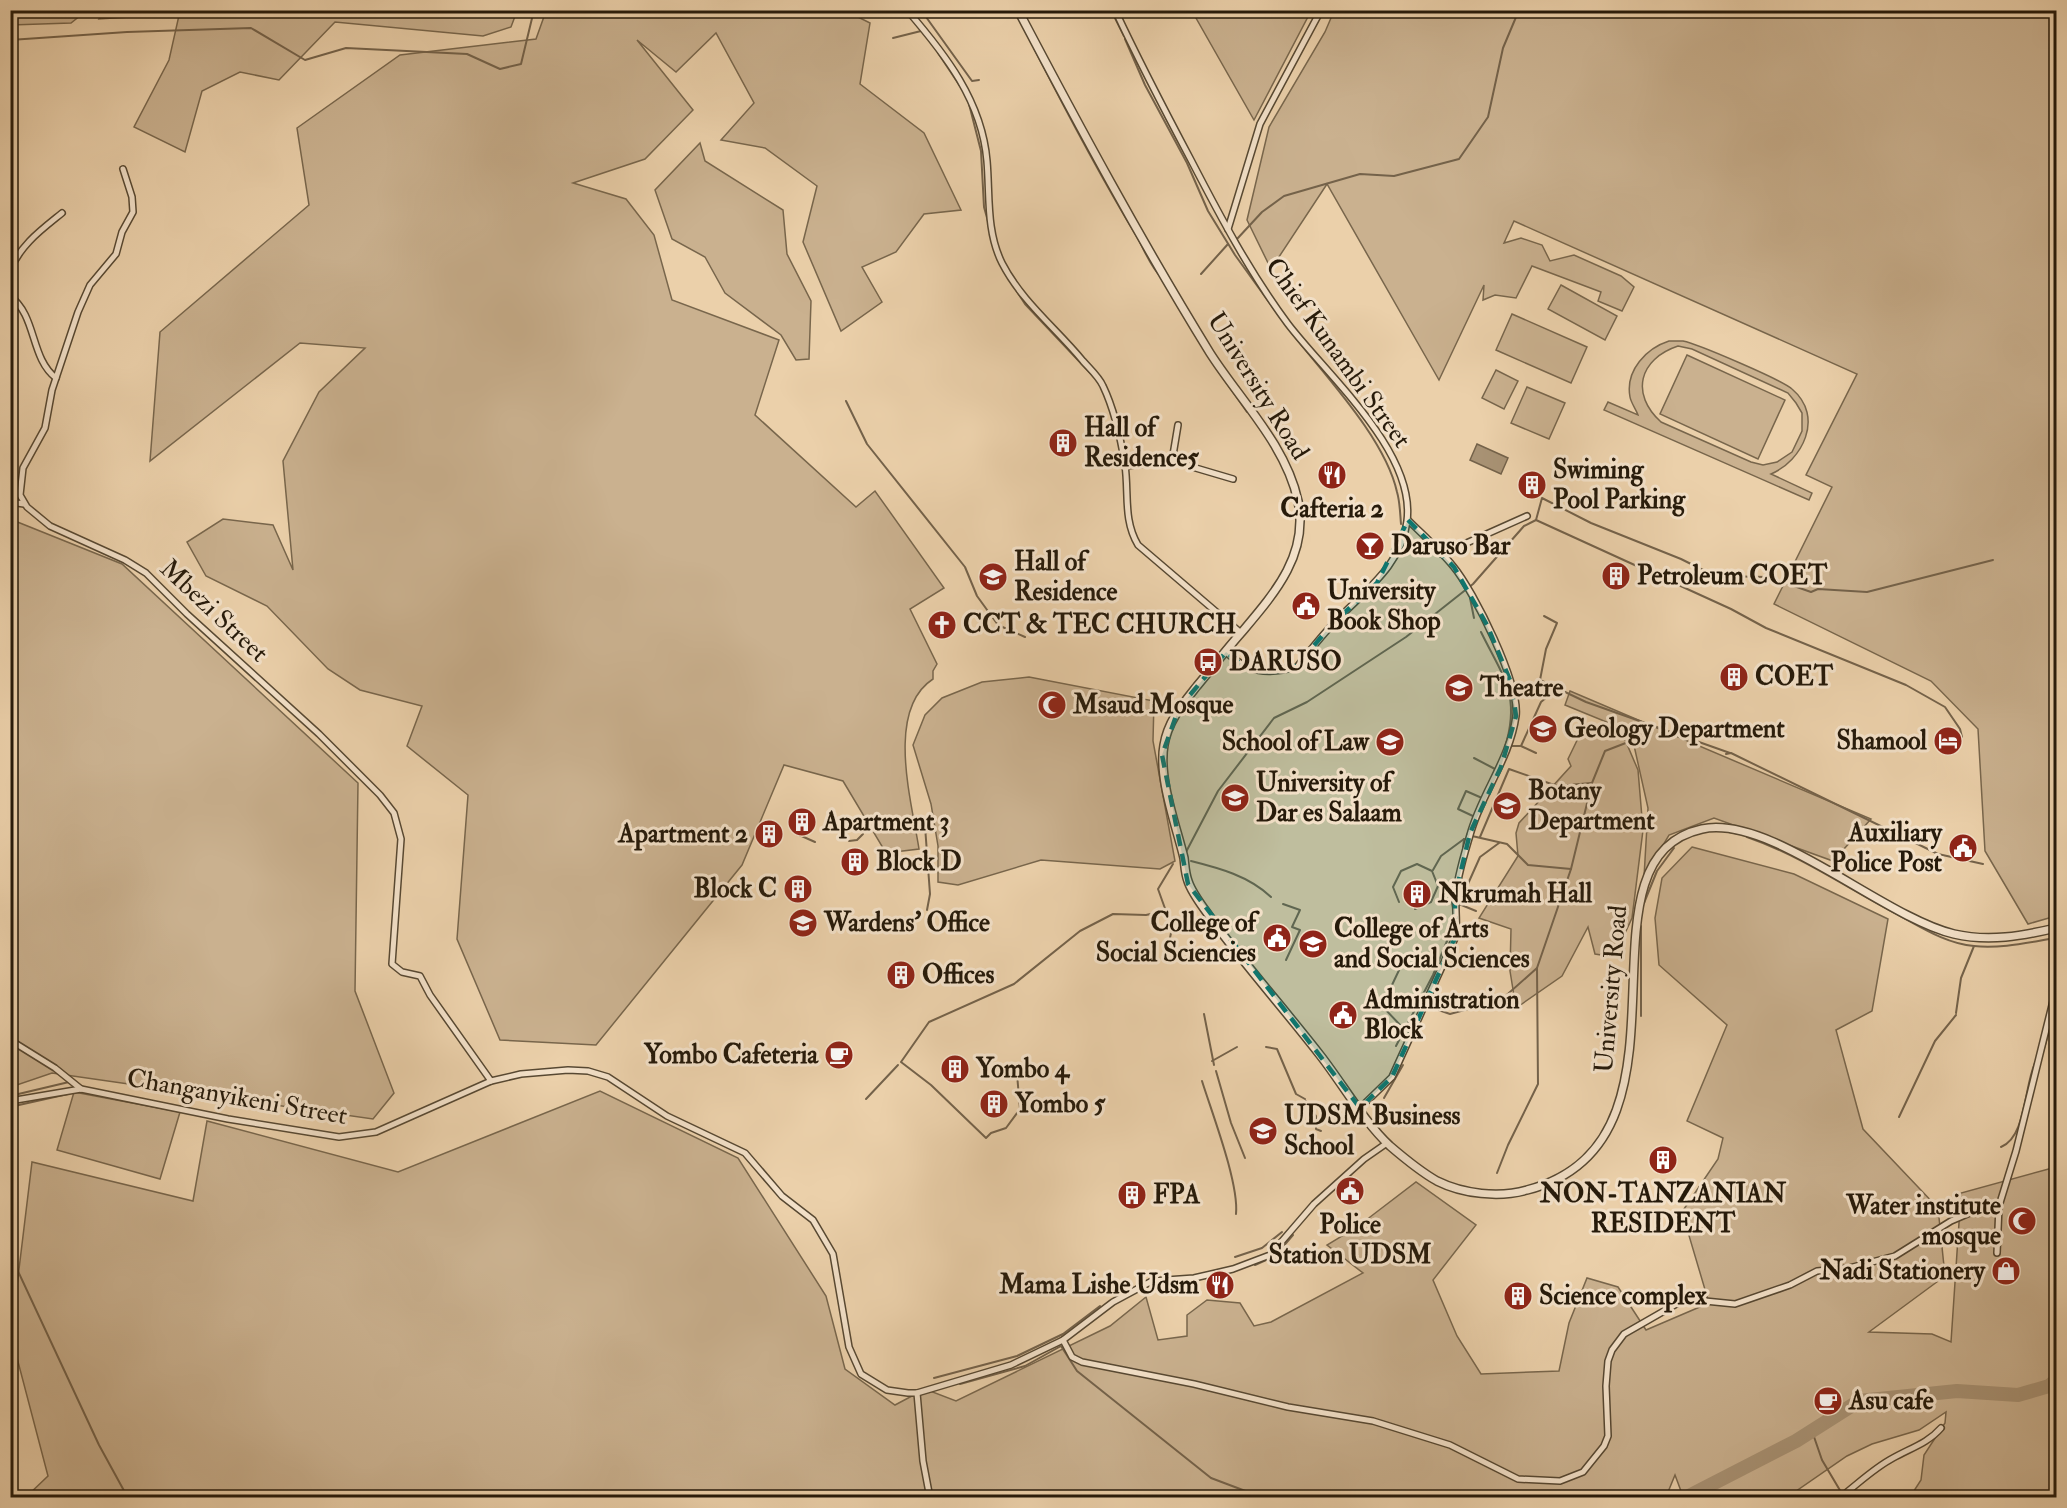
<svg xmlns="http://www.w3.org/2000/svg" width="2067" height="1508" font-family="'IM FELL Double Pica',serif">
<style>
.green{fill:#cab18f;stroke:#78664c;stroke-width:1.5;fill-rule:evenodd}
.water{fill:#a89274;stroke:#74624a;stroke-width:1.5}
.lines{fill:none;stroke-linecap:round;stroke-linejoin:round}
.stream{stroke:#74624a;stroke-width:2}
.river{stroke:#a89274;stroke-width:14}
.minor-casing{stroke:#574832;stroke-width:8}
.tertiary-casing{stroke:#574832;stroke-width:10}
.minor{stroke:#f2e0c8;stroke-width:5}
.tertiary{stroke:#f2e0c8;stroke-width:7}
.marked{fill:#0f766e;fill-opacity:0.2;stroke:#0f766e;stroke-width:4.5;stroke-dasharray:12 8;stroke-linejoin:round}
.labels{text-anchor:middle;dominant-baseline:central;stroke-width:6;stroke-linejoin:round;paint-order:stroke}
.street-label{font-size:26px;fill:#261a0a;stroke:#f2e0c8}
.poi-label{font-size:26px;font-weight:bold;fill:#261a0a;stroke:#f2e0c8;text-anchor:start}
</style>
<rect width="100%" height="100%" fill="#ebd0aa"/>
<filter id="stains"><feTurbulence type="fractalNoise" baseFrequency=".00333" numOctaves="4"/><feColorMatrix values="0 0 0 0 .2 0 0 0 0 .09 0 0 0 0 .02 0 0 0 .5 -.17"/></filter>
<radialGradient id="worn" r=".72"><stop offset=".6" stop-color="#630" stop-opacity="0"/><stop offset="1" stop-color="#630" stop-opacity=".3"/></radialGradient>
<g class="green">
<path d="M612 10 846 11 870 23 860 84 924 133 961 210 924 214 896 252 862 267 882 302 841 331 803 242 817 186 765 148 721 140 754 103 716 33 676 72 637 40 693 110 645 159 573 183 626 199 654 235 672 300 779 340 755 415 856 507 875 491 944 588 910 609 937 664 933 671V679C885 710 912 803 919 849L886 853 843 781 784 765 742 865 596 1045 500 1040 457 939 468 795 407 746 422 706 360 690 328 669 267 606 206 576 187 542 223 519 273 525 293 570 283 461 319 392 365 348 300 343 150 461 160 332 309 205 297 128 400 55 536 39 546 11H573L606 17Z"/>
<path d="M10 11 11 10 86 11 71 23 11 25Z"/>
<path d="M104 11H163V15L99 19Z"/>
<path d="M180 11V10L517 11 511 27 483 36 335 22 279 80 240 72 202 91 185 152 134 127 169 60Z"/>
<path d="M1192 11H1311L1254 120Z"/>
<path d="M1334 11H2056V916L2028 924 1985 851 1978 729 1931 681 1774 604 1832 487 1806 475 1857 374 1514 221 1504 243 1521 238 1542 245 1550 261 1574 255 1621 276 1634 287 1622 311 1598 301 1601 292 1532 266 1516 298 1495 295 1483 300 1484 285 1439 380 1327 184 1271 269 1247 220 1269 127 1325 32Z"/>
<path d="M700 143 705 161 783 210 787 254 811 301 809 359 796 360 781 335 725 293 705 257 672 239 655 190Z"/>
<path d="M1561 285 1617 316 1605 340 1548 309Z"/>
<path d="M1512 314 1587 347 1571 383 1496 350Z"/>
<path d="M1669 341C1674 341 1678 341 1683 341 1698 344 1782 380 1792 389 1825 417 1802 461 1771 474L1812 493 1809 500 1604 410 1608 402 1638 415C1636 409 1631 403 1630 397 1625 370 1647 348 1669 341ZM1678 346 1692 349 1788 393 1796 403 1802 413V431L1792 452 1777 462 1763 465 1751 462 1661 422C1630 394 1639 359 1678 346Z"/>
<path d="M1687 355 1785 400 1758 459 1660 414Z"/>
<path d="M1496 370 1518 381 1504 409 1482 398Z"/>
<path d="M1527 387 1565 403 1549 439 1511 423Z"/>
<path d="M10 519 122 564 358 783 355 991 394 1093 373 1119 52 1073 11 1087Z"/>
<path d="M1029 677 1154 701 1153 741 1175 861 1160 869 1041 860 958 885 938 882V846L931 804 913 745 925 715 942 698 982 682Z"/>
<path d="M1570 691 1871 819 1833 861 1714 818 1669 835 1644 877 1648 808 1631 732 1565 705Z"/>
<path d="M1584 726 1623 735 1638 770 1643 830 1632 918 1614 957 1595 954 1588 927 1562 976 1516 1008 1510 971 1511 929 1479 918 1518 856 1516 833 1519 823 1571 766 1568 759Z"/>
<path d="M1692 847 1794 874 1888 919 1872 1011 1836 1030 1863 1129 1938 1208 1945 1276 1869 1332 1932 1334 1951 1342 1961 1193 2056 1167V1497H1910L1921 1480 1924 1455 1945 1423 1946 1412 1919 1430 1872 1444 1847 1456 1786 1498 1689 1497 1681 1491 1675 1475 1668 1492 1628 1498 26 1497 48 1476 11 1335 32 1162 193 1201 207 1121 398 1172 600 1091 738 1158 826 1296 845 1369 895 1405 925 1389 956 1401 1110 1326 1146 1297 1158 1340 1187 1336V1315L1207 1300 1240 1303 1254 1326 1271 1322 1363 1273 1327 1245 1357 1227 1416 1182 1476 1225 1433 1280 1457 1336 1481 1374 1559 1371 1569 1323 1587 1278 1618 1287 1646 1330 1709 1303 1682 1212 1718 1159 1723 1138 1687 1121 1727 1025 1659 965 1655 918 1662 878Z"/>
<path d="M74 1092 180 1112 160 1179 57 1150Z"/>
</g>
<path class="water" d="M1477 444 1508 458 1501 474 1470 460Z"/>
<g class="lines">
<g class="stream">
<path d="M921 10 972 81 979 80"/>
<path d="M1111 10 1124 36"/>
<path d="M893 38 921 31"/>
<path d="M1125 39 1145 85 1187 163 1208 211 1235 255 1282 320"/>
<path d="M10 40 127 32 251 28 305 60 346 48 467 54 500 69 521 64 534 10"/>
<path d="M1034 48C1066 111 1099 174 1136 235 1145 250 1149 265 1162 278"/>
<path d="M938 53 960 86"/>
<path d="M969 104 981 151 984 207 989 225"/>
<path d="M1237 239 1262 212 1284 196 1360 174 1394 176 1459 159 1488 117 1503 48 1519 10"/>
<path d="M992 243 998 260"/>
<path d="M1201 274 1228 244"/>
<path d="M1016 290 1025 304 1094 377"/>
<path d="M1291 332C1325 376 1385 438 1397 492 1400 502 1400 513 1401 524"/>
<path d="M1214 365 1247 412"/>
<path d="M846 401 867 444 965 567 977 596 998 625 1025 637"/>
<path d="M1536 520 1731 609 1766 628 1906 685 1945 707 1960 729 1962 737"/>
<path d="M1470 598 1474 618"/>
<path d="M1544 616 1557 623 1546 649 1540 680 1586 702 1730 753"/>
<path d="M1481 632C1503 677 1521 695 1505 747"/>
<path d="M1509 749 1511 746H1520"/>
<path d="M1536 753 1521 746 1541 702 1547 697 1550 686"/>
<path d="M1726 754 1731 753 1938 854 1983 864"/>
<path d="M1474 758 1495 769"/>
<path d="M1475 817 1458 809 1466 791 1482 798"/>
<path d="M925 826 930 894 927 910"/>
<path d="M1724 831 1739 834"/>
<path d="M797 834 815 842"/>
<path d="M1472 836 1507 844 1528 865 1571 869"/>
<path d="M1480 837 1509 769 1557 786 1591 783"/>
<path d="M1747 837C1802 856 1850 890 1902 917 1924 929 1948 944 1974 946 2001 949 2030 942 2056 938"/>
<path d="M849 841 857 840 863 834"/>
<path d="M1463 848 1464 839"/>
<path d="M1186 852 1218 791 1274 718 1307 702 1406 637 1473 584 1524 526 1536 520 1542 498 1591 523 1681 559 1715 576 1768 577 1811 592 1818 589 1867 592 1993 560"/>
<path d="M1191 861C1219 868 1249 876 1271 897"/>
<path d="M1433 870 1441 856 1464 839"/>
<path d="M1399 902 1393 887 1401 871 1417 864 1432 871 1438 886 1431 902 1415 909"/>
<path d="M1644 903 1657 871 1674 848"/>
<path d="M1283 904 1300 910 1292 927 1300 930 1286 960"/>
<path d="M1476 911 1459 904 1480 857 1499 843"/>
<path d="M1454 913 1451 897 1454 886"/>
<path d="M1169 943 1172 928 1158 889 1173 864"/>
<path d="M1401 966 1382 1006 1403 1028"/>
<path d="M1430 1007 1450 1014 1501 1000 1537 968 1571 869 1592 783 1605 751 1649 734"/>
<path d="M1956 1013 1961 978 1974 946"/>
<path d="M1204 1014 1214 1065"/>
<path d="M2053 1015 2056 1001"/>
<path d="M1641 1016V926"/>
<path d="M1396 1046 1433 975 1454 924"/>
<path d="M1266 1047 1277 1049 1296 1094 1305 1099"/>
<path d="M2043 1052 2051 1024"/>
<path d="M1212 1061 1237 1047"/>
<path d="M1216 1071 1231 1123 1245 1158"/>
<path d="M1017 1074 1020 1109 1006 1128 991 1133 986 1138 931 1085 901 1062 929 1022 1014 984 1080 931 1113 914 1146 915 1164 911"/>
<path d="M1202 1081C1212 1113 1239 1183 1236 1214"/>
<path d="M10 1096 69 1082"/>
<path d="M1384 1098 1403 1065"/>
<path d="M866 1099 898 1065"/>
<path d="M1306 1101 1316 1116V1129L1321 1131"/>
<path d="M10 1107 68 1094"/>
<path d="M1899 1117 1935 1041 1956 1015"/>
<path d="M2001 1147C2027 1137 2024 1083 2036 1061"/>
<path d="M1497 1173 1508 1145 1538 1084 1537 968"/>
<path d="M10 1254 99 1445 128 1498"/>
<path d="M1235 1257 1262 1248 1282 1232"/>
<path d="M1255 1265 1275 1256 1293 1235"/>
<path d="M934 1378 1017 1356 1063 1334 1100 1306"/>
<path d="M960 1384 1025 1366 1061 1346 1077 1371 1211 1478 1264 1498"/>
<path d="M1812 1431 1822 1460 1841 1492"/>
</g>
<path class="river" d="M1685 1498 1796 1441 1859 1401 1957 1391 2018 1395 2049 1386 2056 1380"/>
<g class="minor-casing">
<g id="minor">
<path d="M907 10C945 54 982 101 987 161 990 195 986 231 1002 263 1022 302 1056 328 1083 361 1090 369 1099 377 1103 386 1114 409 1121 440 1125 465 1129 493 1123 520 1138 545L1241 633"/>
<path d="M1115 10C1139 61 1165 111 1191 160 1220 216 1250 273 1288 324 1326 374 1416 452 1407 521 1402 566 1363 592 1335 622 1321 636 1309 652 1297 667 1267 675 1248 673 1226 652"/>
<path d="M123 169 132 197 133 212 122 232 116 254 90 285 78 312 52 390 45 428 23 468 20 495 27 507 50 526 125 560 146 573 187 614 319 734 380 795 394 813 401 839 392 964 402 972 420 976 430 995 491 1081"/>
<path d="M1228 229 1260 124 1321 10"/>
<path d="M10 271C20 245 41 230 62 213"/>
<path d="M10 296C37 316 30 358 56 378"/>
<path d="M1172 461 1178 425"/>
<path d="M1125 466 1172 461 1233 479"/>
<path d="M10 502 24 504"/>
<path d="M1442 554 1527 516"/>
<path d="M10 1040 55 1068 81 1089"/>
<path d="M10 1101 81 1089 228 1119 339 1137 376 1132 491 1081 521 1074 568 1070 588 1071 608 1077 667 1116 745 1153 782 1196 813 1220 833 1254 849 1347 861 1374 887 1390 908 1393H917L1011 1365 1063 1340 1113 1302 1152 1281 1194 1278 1233 1269 1270 1255 1314 1204 1364 1159 1387 1143"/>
<path d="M1360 1108 1392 1077 1455 938C1458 924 1455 912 1456 897 1456 880 1465 852 1470 835 1481 794 1510 759 1516 716 1520 684 1474 591 1453 566 1439 549 1423 535 1408 520"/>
<path d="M1997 1253 1999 1206 2016 1151 2056 989"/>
<path d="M1063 1340 1072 1357 1082 1362 1194 1384 1288 1407 1373 1421 1450 1445 1518 1479 1560 1481 1583 1472 1604 1446 1608 1436 1606 1386 1608 1361 1612 1350 1624 1334 1685 1299 1735 1304 1790 1285 1817 1271 1849 1268 1895 1256 1951 1221 1972 1212 1999 1206"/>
<path d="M917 1393 923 1461 930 1498"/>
<path d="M1847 1498 1845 1494 1847 1492C1862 1480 1876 1467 1893 1458 1911 1448 1928 1443 1941 1428"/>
</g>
</g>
<g class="tertiary-casing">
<path id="tertiary" d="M1018 10C1079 126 1141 241 1210 353 1240 400 1286 445 1298 501 1309 555 1274 594 1241 633 1226 650 1212 668 1197 686 1182 705 1168 721 1164 745 1158 778 1176 825 1184 858 1185 866 1185 873 1188 881 1192 894 1204 908 1212 920 1246 966 1285 1010 1320 1055 1342 1083 1364 1122 1390 1146 1404 1158 1421 1172 1437 1181 1463 1194 1499 1198 1527 1190 1713 1142 1564 859 1702 829 1770 814 1883 917 1954 934 1989 942 2022 936 2056 928"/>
</g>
<use href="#minor" class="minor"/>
<use href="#tertiary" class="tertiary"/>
</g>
<path class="marked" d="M1408 520 1454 567 1487 625 1512 685 1516 716 1501 767 1470 833 1455 896V938L1392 1077 1360 1108 1188 884 1162 755 1179 708 1226 652 1249 670 1297 666 1332 624 1377 583Z"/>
<defs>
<g id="building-disc" transform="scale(1.5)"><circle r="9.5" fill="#8f2418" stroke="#f2e0c8"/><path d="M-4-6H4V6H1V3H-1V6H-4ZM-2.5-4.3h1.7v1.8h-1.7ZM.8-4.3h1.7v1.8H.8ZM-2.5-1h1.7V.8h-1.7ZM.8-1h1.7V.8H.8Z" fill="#fff"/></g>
<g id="restaurant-disc" transform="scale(1.5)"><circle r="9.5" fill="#8f2418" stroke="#f2e0c8"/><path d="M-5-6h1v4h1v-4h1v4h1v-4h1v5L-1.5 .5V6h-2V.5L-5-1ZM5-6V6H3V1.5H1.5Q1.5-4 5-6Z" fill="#fff"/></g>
<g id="bar-disc" transform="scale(1.5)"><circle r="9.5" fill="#8f2418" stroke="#f2e0c8"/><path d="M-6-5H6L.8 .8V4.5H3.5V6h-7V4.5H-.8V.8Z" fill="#fff"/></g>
<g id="university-disc" transform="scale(1.5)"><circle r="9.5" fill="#8f2418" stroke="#f2e0c8"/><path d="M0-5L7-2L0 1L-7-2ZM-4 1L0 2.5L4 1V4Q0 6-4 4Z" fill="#fff"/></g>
<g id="civic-disc" transform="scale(1.5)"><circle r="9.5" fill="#8f2418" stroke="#f2e0c8"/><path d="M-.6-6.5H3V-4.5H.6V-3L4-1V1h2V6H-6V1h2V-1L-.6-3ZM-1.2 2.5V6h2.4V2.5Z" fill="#fff"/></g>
<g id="church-disc" transform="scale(1.5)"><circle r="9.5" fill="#8f2418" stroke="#f2e0c8"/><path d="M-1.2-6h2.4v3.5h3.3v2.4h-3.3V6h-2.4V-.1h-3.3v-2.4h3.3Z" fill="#fff"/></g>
<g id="bus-disc" transform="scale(1.5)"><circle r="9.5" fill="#8f2418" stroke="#f2e0c8"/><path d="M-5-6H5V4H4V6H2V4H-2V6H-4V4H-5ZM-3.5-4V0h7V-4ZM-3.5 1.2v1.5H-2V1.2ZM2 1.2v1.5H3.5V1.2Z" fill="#fff"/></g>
<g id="mosque-disc" transform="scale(1.5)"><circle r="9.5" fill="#8f2418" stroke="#f2e0c8"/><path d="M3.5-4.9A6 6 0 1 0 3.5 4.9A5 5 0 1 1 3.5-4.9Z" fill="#fff"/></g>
<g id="hotel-disc" transform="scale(1.5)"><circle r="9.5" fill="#8f2418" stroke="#f2e0c8"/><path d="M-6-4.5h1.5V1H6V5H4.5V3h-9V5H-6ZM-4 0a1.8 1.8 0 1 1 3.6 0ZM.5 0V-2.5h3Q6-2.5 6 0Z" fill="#fff"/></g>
<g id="cafe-disc" transform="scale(1.5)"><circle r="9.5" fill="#8f2418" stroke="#f2e0c8"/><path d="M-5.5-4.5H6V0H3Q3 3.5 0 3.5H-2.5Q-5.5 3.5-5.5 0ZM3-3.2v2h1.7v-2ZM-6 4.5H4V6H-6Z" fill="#fff"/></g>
<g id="shop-disc" transform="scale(1.5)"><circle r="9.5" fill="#8f2418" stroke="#f2e0c8"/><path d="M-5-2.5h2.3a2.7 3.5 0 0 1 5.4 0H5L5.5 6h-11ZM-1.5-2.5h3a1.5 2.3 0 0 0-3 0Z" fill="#fff"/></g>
</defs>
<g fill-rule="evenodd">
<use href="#building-disc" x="1063" y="443"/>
<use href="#restaurant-disc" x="1332" y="475"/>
<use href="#building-disc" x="1532" y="485"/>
<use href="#bar-disc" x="1370" y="546"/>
<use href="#building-disc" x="1616" y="576"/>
<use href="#university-disc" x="993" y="577"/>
<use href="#civic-disc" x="1306" y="606"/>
<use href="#church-disc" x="942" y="625"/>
<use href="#bus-disc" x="1208" y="662"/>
<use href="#building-disc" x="1734" y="677"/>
<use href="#university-disc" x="1459" y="688"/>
<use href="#mosque-disc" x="1052" y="705"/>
<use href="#university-disc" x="1543" y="729"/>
<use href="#hotel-disc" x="1948" y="741"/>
<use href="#university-disc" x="1390" y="742"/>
<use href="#university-disc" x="1235" y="798"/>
<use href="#university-disc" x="1507" y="806"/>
<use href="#building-disc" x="802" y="822"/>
<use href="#building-disc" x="769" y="834"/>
<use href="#civic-disc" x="1963" y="848"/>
<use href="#building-disc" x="855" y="862"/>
<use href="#building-disc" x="798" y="889"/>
<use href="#building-disc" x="1417" y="894"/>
<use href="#university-disc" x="803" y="923"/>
<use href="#civic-disc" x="1277" y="938"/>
<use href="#university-disc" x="1313" y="944"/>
<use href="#building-disc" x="901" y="975"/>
<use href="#civic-disc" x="1343" y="1015"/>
<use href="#cafe-disc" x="839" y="1055"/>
<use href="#building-disc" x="955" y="1069"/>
<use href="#building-disc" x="994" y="1104"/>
<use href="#university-disc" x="1263" y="1131"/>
<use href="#building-disc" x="1663" y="1160"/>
<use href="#civic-disc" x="1350" y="1191"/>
<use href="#building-disc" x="1132" y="1195"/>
<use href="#mosque-disc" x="2022" y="1221"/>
<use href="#shop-disc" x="2006" y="1271"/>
<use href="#restaurant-disc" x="1220" y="1285"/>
<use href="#building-disc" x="1518" y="1296"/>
<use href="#cafe-disc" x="1828" y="1401"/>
</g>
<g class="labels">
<g class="street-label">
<text transform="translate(1338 353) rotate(54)">Chief Kunambi Street</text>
<text transform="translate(1258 386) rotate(58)">University Road</text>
<text transform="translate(214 611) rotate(43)">Mbezi Street</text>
<text transform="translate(1611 989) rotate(-85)">University Road</text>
<text transform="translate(237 1097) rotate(10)">Changanyikeni Street</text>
</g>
<g class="poi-label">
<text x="1084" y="428">Hall of<tspan x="1084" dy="30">Residence5</tspan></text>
<text x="1553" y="470">Swiming<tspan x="1553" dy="30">Pool Parking</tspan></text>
<text x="1332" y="509" text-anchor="middle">Cafteria 2</text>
<text x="1391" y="546">Daruso Bar</text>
<text x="1014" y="562">Hall of<tspan x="1014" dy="30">Residence</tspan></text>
<text x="1637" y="576">Petroleum COET</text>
<text x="1327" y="591">University<tspan x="1327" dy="30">Book Shop</tspan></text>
<text x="963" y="625">CCT &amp; TEC CHURCH</text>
<text x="1229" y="662">DARUSO</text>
<text x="1755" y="677">COET</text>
<text x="1480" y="688">Theatre</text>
<text x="1073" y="705">Msaud Mosque</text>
<text x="1564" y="729">Geology Department</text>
<text x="1927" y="741" text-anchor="end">Shamool</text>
<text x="1369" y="742" text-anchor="end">School of Law</text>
<text x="1256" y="783">University of<tspan x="1256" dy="30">Dar es Salaam</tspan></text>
<text x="1528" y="791">Botany<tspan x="1528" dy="30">Department</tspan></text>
<text x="823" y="822">Apartment 3</text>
<text x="1942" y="833" text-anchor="end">Auxiliary<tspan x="1942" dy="30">Police Post</tspan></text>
<text x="748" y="834" text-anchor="end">Apartment 2</text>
<text x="876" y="862">Block D</text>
<text x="777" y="889" text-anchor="end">Block C</text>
<text x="1438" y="894">Nkrumah Hall</text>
<text x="824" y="923">Wardens' Office</text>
<text x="1256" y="923" text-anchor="end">College of<tspan x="1256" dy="30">Social Sciencies</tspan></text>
<text x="1334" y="929">College of Arts<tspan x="1334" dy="30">and Social Sciences</tspan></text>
<text x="922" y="975">Offices</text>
<text x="1364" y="1000">Administration<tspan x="1364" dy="30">Block</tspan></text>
<text x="818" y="1055" text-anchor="end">Yombo Cafeteria</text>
<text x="976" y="1069">Yombo 4</text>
<text x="1015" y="1104">Yombo 5</text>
<text x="1284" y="1116">UDSM Business<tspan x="1284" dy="30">School</tspan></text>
<text x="1663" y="1194" text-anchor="middle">NON-TANZANIAN<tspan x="1663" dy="30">RESIDENT</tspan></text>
<text x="1153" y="1195">FPA</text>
<text x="2001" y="1206" text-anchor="end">Water institute<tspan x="2001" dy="30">mosque</tspan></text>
<text x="1350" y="1225" text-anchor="middle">Police<tspan x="1350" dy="30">Station UDSM</tspan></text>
<text x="1985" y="1271" text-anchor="end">Nadi Stationery</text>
<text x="1199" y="1285" text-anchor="end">Mama Lishe Udsm</text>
<text x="1539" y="1296">Science complex</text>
<text x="1849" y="1401">Asu cafe</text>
</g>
</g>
<rect width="2067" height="1508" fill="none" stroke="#ebd0aa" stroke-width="36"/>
<rect x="12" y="12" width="2043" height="1484" fill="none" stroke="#261a0a" stroke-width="3"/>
<rect x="18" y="18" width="2031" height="1472" fill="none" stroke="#261a0a" stroke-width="1.5"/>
<rect width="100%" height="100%" filter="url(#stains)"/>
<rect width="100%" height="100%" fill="url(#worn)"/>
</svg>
